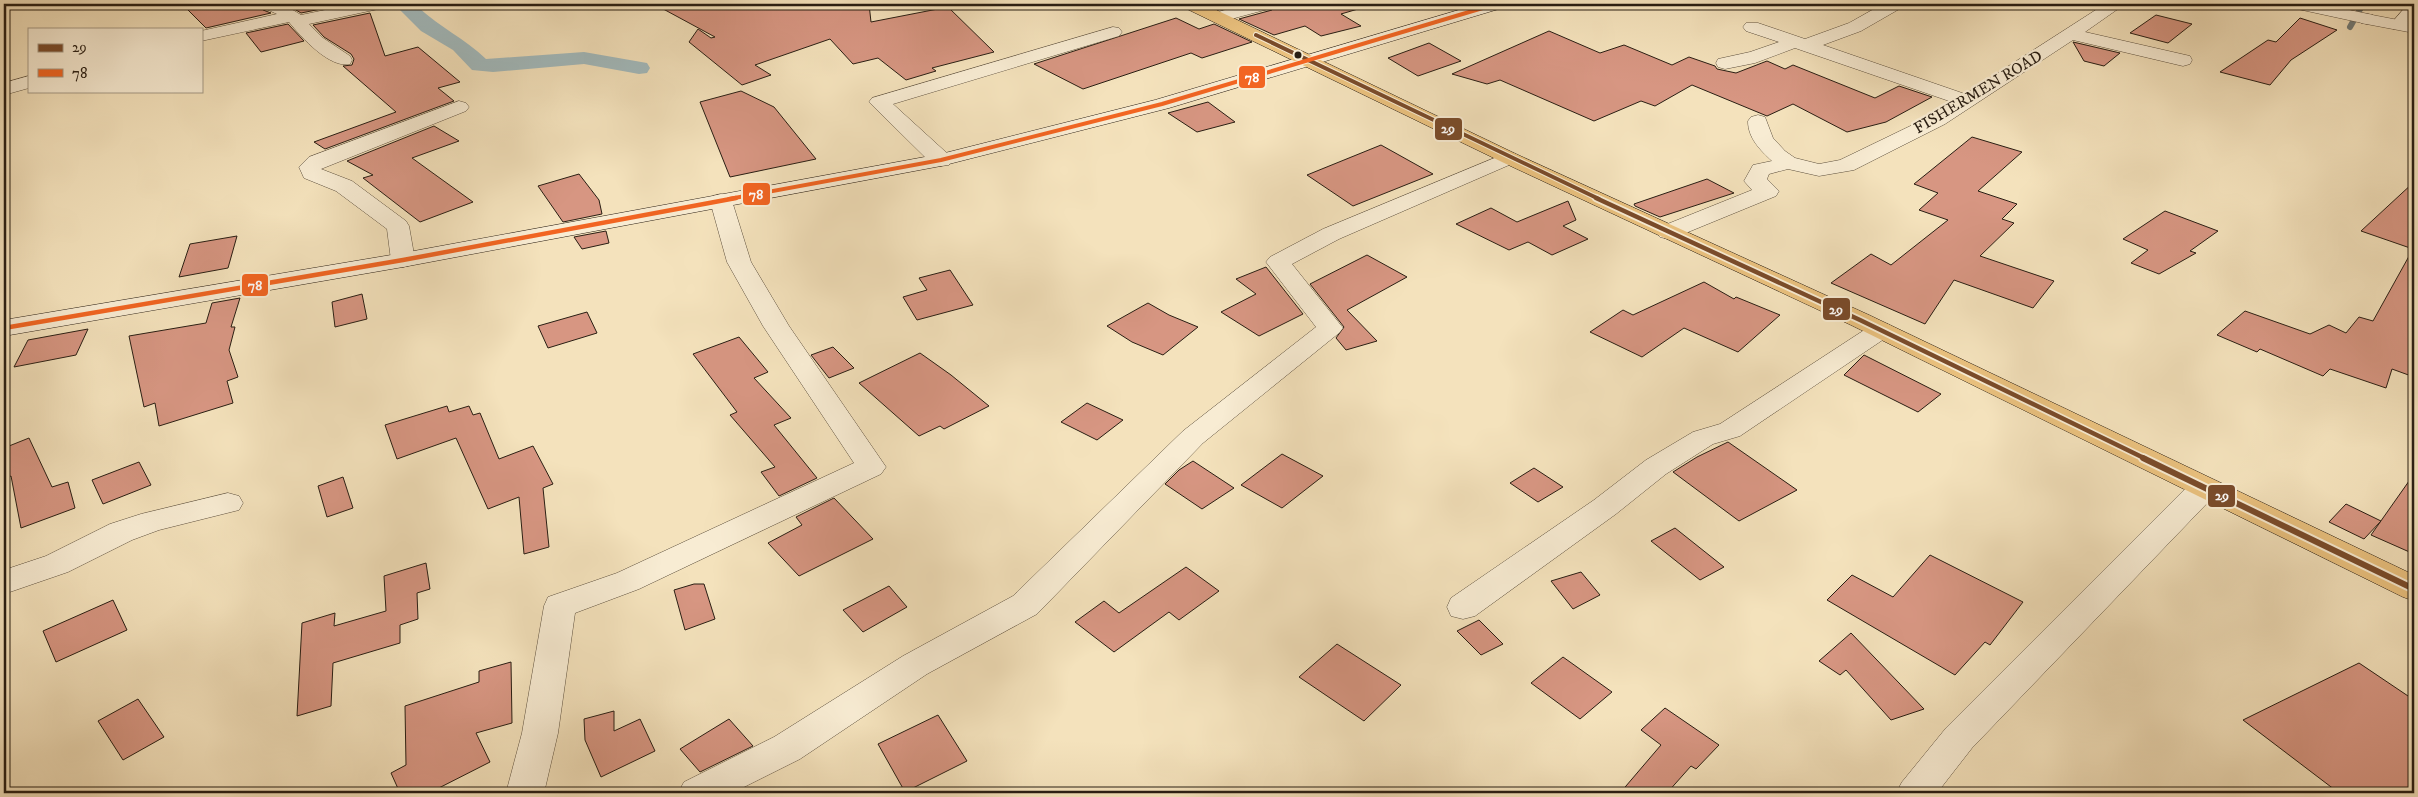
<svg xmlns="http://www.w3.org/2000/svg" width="2418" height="797" font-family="'IM FELL DW Pica',serif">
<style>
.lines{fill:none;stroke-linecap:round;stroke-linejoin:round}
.stream{stroke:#727c79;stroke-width:6}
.canal{fill:#a2babd;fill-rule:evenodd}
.building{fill:#d79682;stroke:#291e13}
.minor-casing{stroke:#5c4f3d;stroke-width:1}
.tertiary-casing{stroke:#5c4f3d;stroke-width:1}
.secondary-casing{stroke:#291e13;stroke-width:1}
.primary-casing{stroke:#291e13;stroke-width:1}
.minor{fill:#f8ecd3;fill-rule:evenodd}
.tertiary{fill:#f8ecd3;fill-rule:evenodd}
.secondary{fill:#f8ecd3;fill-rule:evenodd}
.primary{fill:#eac17e;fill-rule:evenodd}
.bus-1-far2-casing{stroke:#f8ecd3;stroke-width:6}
.bus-1-far1-casing{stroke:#f8ecd3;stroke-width:8}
.bus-1-casing{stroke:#f8ecd3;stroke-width:10}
.bus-2-far1-casing{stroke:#f8ecd3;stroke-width:6}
.bus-2-casing{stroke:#f8ecd3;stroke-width:8}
.bus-1-far2{stroke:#7a4b2a;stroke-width:4}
.bus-1-far1{stroke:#7a4b2a;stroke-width:4.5}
.bus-1{stroke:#7a4b2a;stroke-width:6}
.bus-2-far1{stroke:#f26522;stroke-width:4}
.bus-2{stroke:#f26522;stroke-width:4.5}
.bus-dot{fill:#291e13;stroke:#f8ecd3;stroke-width:2}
.labels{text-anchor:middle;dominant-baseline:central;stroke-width:4.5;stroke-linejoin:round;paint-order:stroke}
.far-street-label{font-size:16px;fill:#291e13;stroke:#f8ecd3}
.line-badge{stroke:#f8ecd3;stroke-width:2}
.badge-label{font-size:14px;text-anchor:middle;font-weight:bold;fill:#fff}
</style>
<rect width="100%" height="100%" fill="#f4e2bc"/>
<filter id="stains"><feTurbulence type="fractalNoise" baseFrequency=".004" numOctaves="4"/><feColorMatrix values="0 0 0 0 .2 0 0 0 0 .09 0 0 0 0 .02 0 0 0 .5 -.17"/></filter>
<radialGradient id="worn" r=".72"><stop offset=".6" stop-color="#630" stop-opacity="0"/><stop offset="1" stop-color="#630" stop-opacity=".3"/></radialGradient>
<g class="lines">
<path class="stream" d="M2350 27 2363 4"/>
<path class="canal" d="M400 4H420L419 8C440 27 465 39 486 59L584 52 647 63 650 68 647 73 639 74 584 64 493 72 472 70 453 50 421 31 399 9Z"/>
</g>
<g class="building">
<path d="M182 4H260L263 10 271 13 206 28Z"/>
<path d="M286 4H346L301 13Z"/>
<path d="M654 4H869L871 22 948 7 994 52 932 68 936 71 906 80 878 58 853 64 830 39 755 65 771 75 742 85 689 42 698 29 711 38 715 37Z"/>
<path d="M1277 4H1357L1358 9 1341 14 1361 26 1321 36 1305 26 1274 35 1239 19 1272 10Z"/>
<path d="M370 13 385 56 418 47 460 82 438 88 454 101 325 149 314 142 396 112 343 66 352 65 354 59 351 54 324 37 313 25Z"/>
<path d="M2156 15 2192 24 2168 43 2130 33Z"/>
<path d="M1176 18 1199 29 1214 24 1252 42 1202 58 1191 53 1083 89 1034 64Z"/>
<path d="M2300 18 2337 30 2291 60 2270 85 2220 72 2268 40 2276 42Z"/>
<path d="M288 24 304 41 261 52 246 33Z"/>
<path d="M1549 31 1600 53 1624 45 1672 65 1689 57 1715 66 1717 69 1736 73 1767 61 1785 69 1793 65 1875 98 1899 86 1932 97 1886 122 1847 132 1793 104 1767 116 1692 85 1655 106 1641 101 1594 121 1500 80 1487 84 1452 74Z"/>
<path d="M2073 42 2120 53 2104 66 2084 61Z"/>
<path d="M1429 43 1461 61 1418 76 1388 58Z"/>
<path d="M741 91 774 107 816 159 730 177 700 102Z"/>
<path d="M1208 102 1235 122 1197 132 1168 113Z"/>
<path d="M434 126 459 141 412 158 473 202 420 222 363 178 373 175 347 161Z"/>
<path d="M1972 137 2022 152 1978 191 2017 204 2002 219 2014 223 1980 256 2054 281 2033 308 1954 280 1925 324 1831 283 1871 254 1891 265 1948 220 1919 210 1938 193 1914 184Z"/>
<path d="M1381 145 1433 174 1353 206 1307 175Z"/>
<path d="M579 174 599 200 602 214 563 222 538 186Z"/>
<path d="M1707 179 1734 193 1660 217 1635 206 1634 204Z"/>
<path d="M2414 182V377L2392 369 2386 388 2330 369 2323 376 2260 349 2257 352 2217 335 2245 311 2310 334 2329 325 2346 333 2359 317 2373 321 2413 249 2361 231Z"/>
<path d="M1568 201 1576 220 1563 226 1588 239 1552 255 1528 242 1509 250 1456 224 1491 208 1517 222Z"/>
<path d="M2165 211 2218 231 2190 251 2196 253 2159 274 2131 263 2148 250 2123 239Z"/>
<path d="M606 231 609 243 582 249 574 237Z"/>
<path d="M237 236 228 268 179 277 190 244Z"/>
<path d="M1367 255 1407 277 1347 310 1377 341 1346 350 1336 338 1344 327 1310 284Z"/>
<path d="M1266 267 1303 314 1259 336 1221 312 1256 294 1236 279Z"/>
<path d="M950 270 973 305 917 320 903 297 927 290 919 278Z"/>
<path d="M1704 282 1734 299 1736 297 1780 315 1738 352 1684 328 1642 357 1590 332 1623 310 1633 315Z"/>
<path d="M362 294 367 319 335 327 332 302Z"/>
<path d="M240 298 231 327H235L229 350 238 377 227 381 233 403 159 426 155 403 144 407 129 336 206 323 212 303Z"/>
<path d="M1148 303 1169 315 1198 327 1163 355 1132 342 1107 326Z"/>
<path d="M587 312 597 333 548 348 538 326Z"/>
<path d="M88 329 76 355 14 367 28 340Z"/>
<path d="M739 337 768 372 754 378 791 418 774 425 817 478 779 496 761 472 775 467 730 415 737 412 693 354Z"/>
<path d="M833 347 854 368 829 378 811 355Z"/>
<path d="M920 353 951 375 989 406 944 429 940 426 919 436 859 383Z"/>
<path d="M1864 355 1941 394 1918 412 1844 375Z"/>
<path d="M1087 403 1123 420 1097 440 1061 422Z"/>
<path d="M447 406 449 412 469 406 473 415 480 413 499 459 533 446 553 484 543 488 549 547 524 554 519 497 488 509 456 438 397 459 385 425Z"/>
<path d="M29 438 52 487 68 482 75 508 21 528 11 476 4 479V448Z"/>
<path d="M1728 442 1797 490 1739 521 1673 472 1697 457Z"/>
<path d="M1282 454 1323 476 1282 508 1241 485Z"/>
<path d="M1193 461 1234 488 1202 509 1165 484 1179 470Z"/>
<path d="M139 462 151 485 103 504 92 480Z"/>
<path d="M1534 468 1563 487 1538 502 1510 483Z"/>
<path d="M2414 474V554L2371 535Z"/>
<path d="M343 477 353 508 327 517 318 486Z"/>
<path d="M834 498 873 539 799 576 768 543 802 525 796 517Z"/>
<path d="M2346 504 2381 521 2364 539 2329 522Z"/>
<path d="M1675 528 1724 567 1700 580 1651 541Z"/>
<path d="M1930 555 2023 602 1990 645 1985 642 1955 675 1827 600 1852 575 1893 597Z"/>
<path d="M426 563 430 589 417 593 418 619 400 625V643L333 663 331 706 297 716 302 623 335 613 334 626 386 611 384 576Z"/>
<path d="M1186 567 1219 591 1179 620 1169 612 1114 652 1075 622 1104 601 1119 613Z"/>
<path d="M1581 572 1600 595 1573 609 1551 581Z"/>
<path d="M694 584H704L715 619 685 630 674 590Z"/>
<path d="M889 586 907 607 863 632 843 610Z"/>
<path d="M113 600 127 630 56 662 43 631Z"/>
<path d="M1479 620 1503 644 1481 655 1457 631Z"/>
<path d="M1851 633 1924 709 1891 720 1846 670 1840 675 1819 661Z"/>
<path d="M1337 644 1401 685 1364 721 1299 677Z"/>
<path d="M1563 657 1612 692 1580 719 1531 683Z"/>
<path d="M511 662 512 723 476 733 490 762 429 793H400L391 773 406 765 405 706 479 682V671Z"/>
<path d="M2359 663 2414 700V793H2339L2243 720Z"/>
<path d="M138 699 164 737 123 760 98 721Z"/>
<path d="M1665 708 1719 745 1696 769 1691 766 1667 793H1620L1661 745 1641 730Z"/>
<path d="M614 711V731L640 719 655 751 601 777 585 740 584 719Z"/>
<path d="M938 715 967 761 905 792 878 744Z"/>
<path d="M729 719 753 746 700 772 680 749Z"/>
</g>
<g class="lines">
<g class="minor-casing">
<g id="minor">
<path d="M262 4H283L301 15 354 4H386L383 8 309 24 323 38 350 56 352 60 350 64C330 69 301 37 289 22L201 41V31L277 14 264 8Z"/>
<path d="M1248 4H1275L1272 8 1220 22 1214 21 1211 17 1214 13Z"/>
<path d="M1883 4H1904L1901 8 1861 31 1823 45 1965 94 2105 4H2125L2085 32 2190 56 2192 60 2190 64 2183 66 2073 40 1945 124 1854 170 1819 176 1788 169 1769 174 1767 179 1779 191 1776 196 1676 237 1668 239 1660 237 1656 232 1660 227 1752 190 1744 181 1753 165 1772 161C1760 150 1748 138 1748 121L1751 117 1758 115 1765 117 1773 138 1785 151 1795 158 1819 164 1840 160 1931 116 1952 102 1795 48 1755 63 1725 69 1718 67 1716 63 1718 59 1750 52 1779 42 1746 31 1743 27 1746 23H1758L1805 39 1849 23Z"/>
<path d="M2290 4H2321L2373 15 2376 19 2373 23 2367 24 2293 8Z"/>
<path d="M2408 4H2414V18L2405 29H2393L2390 25Z"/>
<path d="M1113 27 1119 28 1122 32 1119 36 893 104 949 155 952 160 949 165 941 166 933 165 869 102 872 98Z"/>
<path d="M29 76V88L4 95V83Z"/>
<path d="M459 101 466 103 469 107 466 111 321 169 352 181 406 221 409 226 415 260 411 265 403 267 395 265 391 260 387 229 336 191 304 178 299 167 309 157Z"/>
<path d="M1509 152 1516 154 1520 158 1516 162 1339 239 1292 264 1343 328 1339 333 1203 443 1037 614 927 674 800 759 732 793H678L684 782 774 737 903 656 1013 596 1183 431 1316 327 1266 262 1270 257 1323 229Z"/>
<path d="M721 194 729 196 732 201 751 262 789 326 886 467 881 474 639 589 575 613 558 733 544 793H506L522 733 544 606 548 597 617 573 854 463 763 326 727 262 710 201 713 196Z"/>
<path d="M1881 322 1890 325 1894 330 1890 335 1740 436 1713 444 1666 474 1616 514 1475 616 1463 619 1451 616 1447 607 1451 598 1594 500 1646 460 1693 432 1720 424 1872 325Z"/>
<path d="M2204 478 2215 481 2219 488 2215 495 1972 748 1937 793H1896L1902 782 1946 728 2193 481Z"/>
<path d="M228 493 239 496 243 503 239 510 159 530 132 540 68 572 4 594V570L46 556 110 524 141 514Z"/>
</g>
</g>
<g class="tertiary-casing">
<path id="tertiary" d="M2367 14 2414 23V33L2361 23 2358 19 2361 15Z"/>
</g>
<g class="secondary-casing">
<path id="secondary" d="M1479 4H1505L1502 8 1169 108 941 166 403 267 4 336V320L403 253 941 154 1155 100Z"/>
</g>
<g class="primary-casing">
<path id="primary" d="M1182 4H1204L1516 154 1869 315 2414 575V601L2403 597 1851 325 1502 162 1185 8Z"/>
</g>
<use href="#minor" class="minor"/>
<use href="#tertiary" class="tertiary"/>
<use href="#secondary" class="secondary"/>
<use href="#primary" class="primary"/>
<g class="bus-1-far2-casing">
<path id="bus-1-far2" d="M1256 35 1599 199"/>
</g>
<g class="bus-1-far1-casing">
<path id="bus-1-far1" d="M1596 198 1860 320 2146 459"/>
</g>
<g class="bus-1-casing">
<path id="bus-1" d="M2143 458 2414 589"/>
</g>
<g class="bus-2-far1-casing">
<path id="bus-2-far1" d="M729 199 941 160 1162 104 1496 4"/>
</g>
<g class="bus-2-casing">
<path id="bus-2" d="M4 328 403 260 736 198"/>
</g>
<use href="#bus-1-far2" class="bus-1-far2"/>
<use href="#bus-1-far1" class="bus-1-far1"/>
<use href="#bus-1" class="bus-1"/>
<use href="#bus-2-far1" class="bus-2-far1"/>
<use href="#bus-2" class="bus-2"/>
</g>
<circle class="bus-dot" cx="1298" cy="55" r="4.5"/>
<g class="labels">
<g class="far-street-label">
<text transform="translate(1978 92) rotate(-31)">FISHERMEN ROAD</text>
</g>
</g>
<g class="line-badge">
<rect x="1238" y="65" width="28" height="24" rx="5" fill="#f26522"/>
<rect x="1434" y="117" width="29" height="24" rx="5" fill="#7a4b2a"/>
<rect x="742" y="182" width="29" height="24" rx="5" fill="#f26522"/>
<rect x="241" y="273" width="28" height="24" rx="5" fill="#f26522"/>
<rect x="1822" y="297" width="29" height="24" rx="5" fill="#7a4b2a"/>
<rect x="2207" y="484" width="29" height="24" rx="5" fill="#7a4b2a"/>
</g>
<g class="badge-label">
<text x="1252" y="82">78</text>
<text x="1448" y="133">29</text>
<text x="756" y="199">78</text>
<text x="255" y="290">78</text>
<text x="1836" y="314">29</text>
<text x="2222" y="500">29</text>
</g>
<rect width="2418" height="797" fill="none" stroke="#f4e2bc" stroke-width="20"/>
<rect x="5" y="5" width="2408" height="787" fill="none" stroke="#291e13" stroke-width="2.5"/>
<rect x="10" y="10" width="2398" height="777" fill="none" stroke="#291e13"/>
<rect x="28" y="28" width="175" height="65" fill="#f8ecd3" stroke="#a59a86"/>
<rect x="38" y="44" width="25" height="8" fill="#7a4b2a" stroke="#a59a86"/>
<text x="72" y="52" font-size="15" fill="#291e13">29</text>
<rect x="38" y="69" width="25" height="8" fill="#f26522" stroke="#a59a86"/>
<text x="72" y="78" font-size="15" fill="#291e13">78</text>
<rect width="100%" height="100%" filter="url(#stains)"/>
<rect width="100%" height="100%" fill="url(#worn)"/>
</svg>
